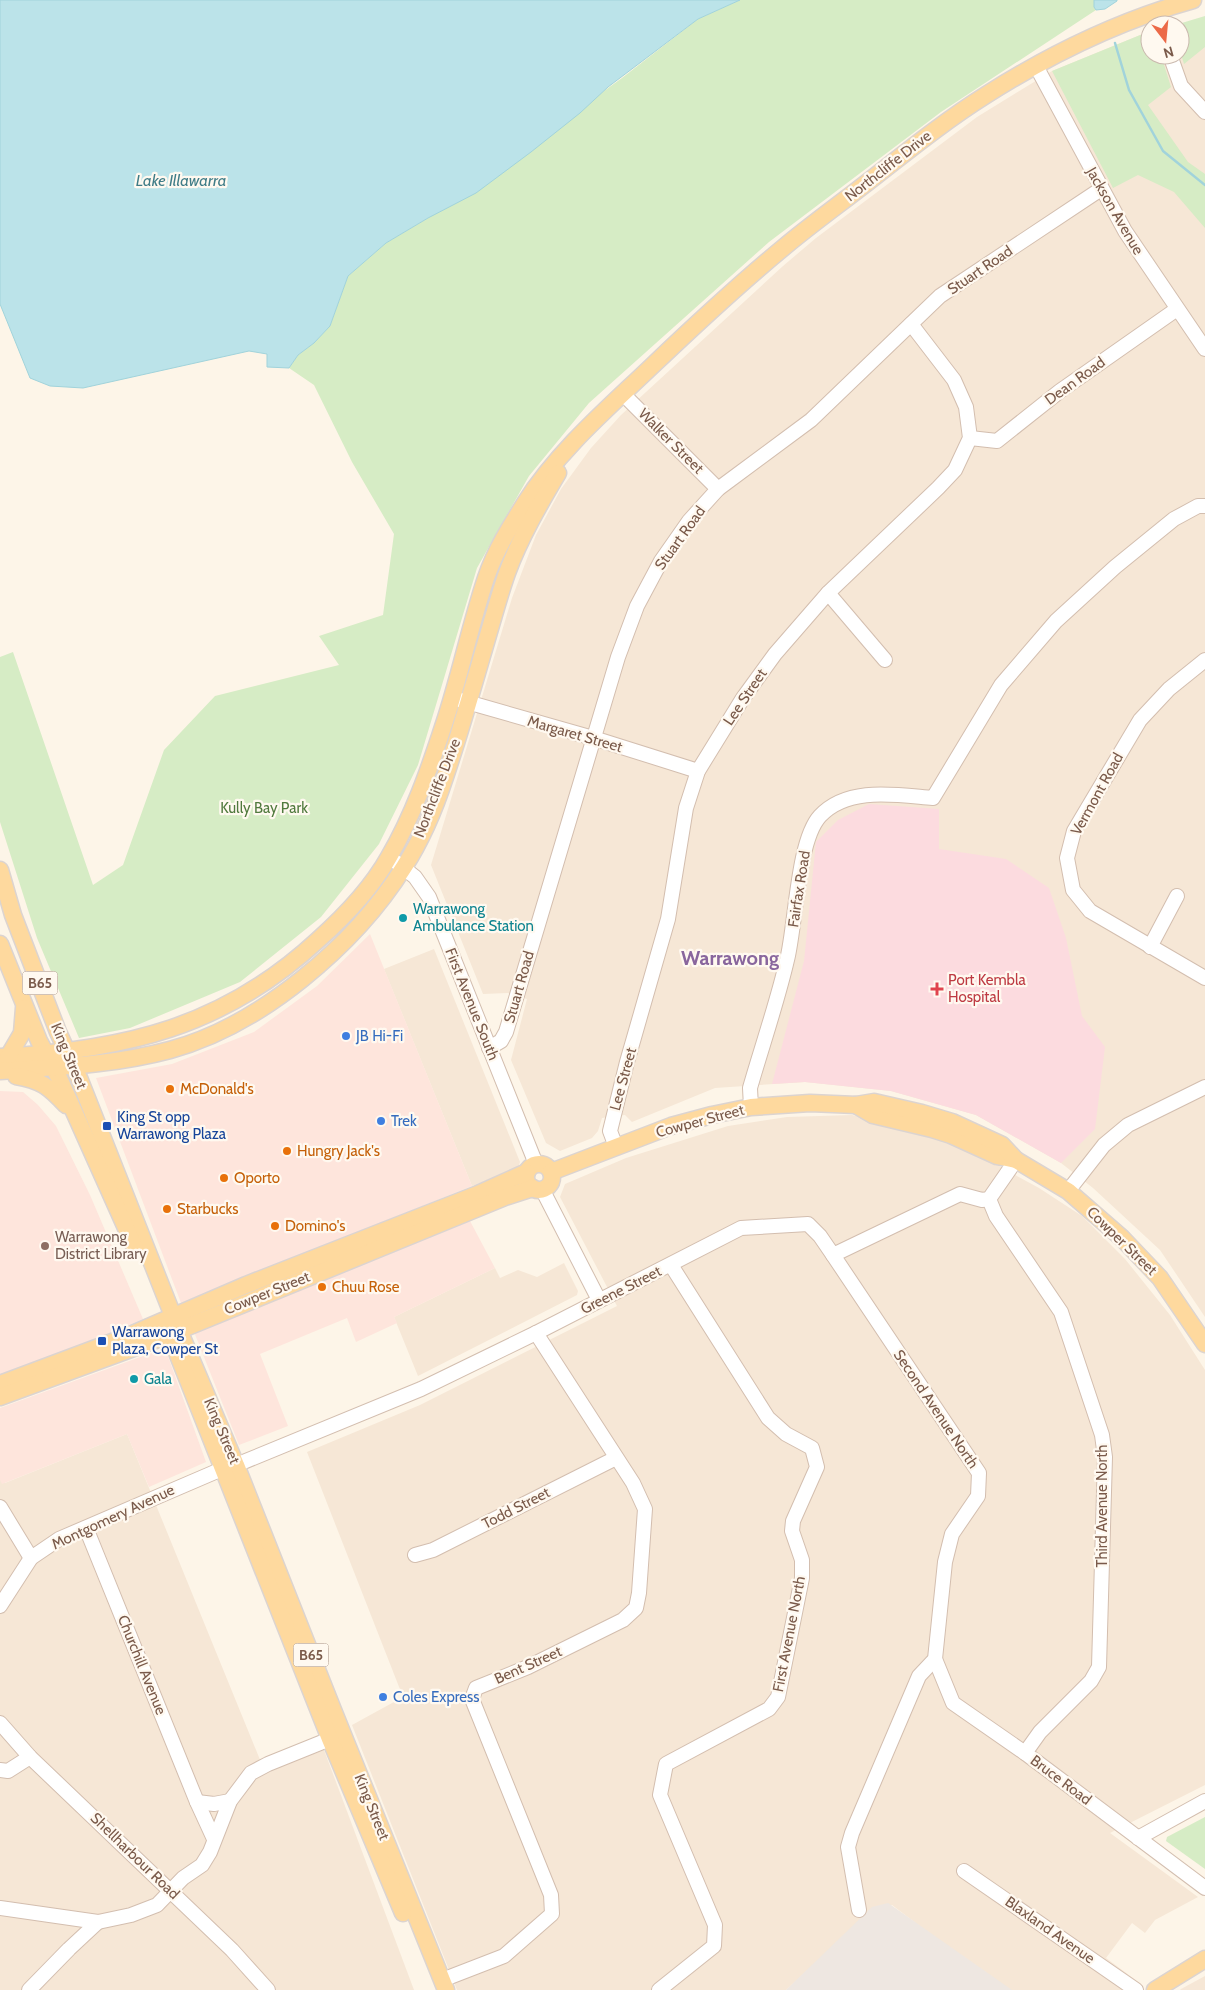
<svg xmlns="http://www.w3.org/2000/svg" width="1205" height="1990" font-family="Cabin,sans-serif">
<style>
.residential{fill:#f6e7d6}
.commercial{fill:#fee5dc}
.industrial{fill:#eee7e1}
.medical{fill:#fcdbdf}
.green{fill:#d6ecc5}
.water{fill:#bbe3e9;stroke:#a1d3db}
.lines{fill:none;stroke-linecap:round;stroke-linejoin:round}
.stream{stroke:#a1d3db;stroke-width:2.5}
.minor-casing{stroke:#d3beaf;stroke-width:16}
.major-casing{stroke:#dcd4d0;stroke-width:19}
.minor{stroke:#fff;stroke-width:14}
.major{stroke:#fed99e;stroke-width:16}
.culture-dot{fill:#0f9aa8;stroke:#fff9f0;stroke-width:2}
.health-dot{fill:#e0444e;stroke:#fff9f0;stroke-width:2}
.shop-dot{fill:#3f7fe0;stroke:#fff9f0;stroke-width:2}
.food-dot{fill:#e8710a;stroke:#fff9f0;stroke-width:2}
.transit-dot{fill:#1a4fb4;stroke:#fff9f0;stroke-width:2}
.education-dot{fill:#8d6e63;stroke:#fff9f0;stroke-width:2}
.labels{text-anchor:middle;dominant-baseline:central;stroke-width:4.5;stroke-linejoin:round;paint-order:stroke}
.shield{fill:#fff9f0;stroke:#a28a7c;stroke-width:1}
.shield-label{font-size:14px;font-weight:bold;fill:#7a5a4a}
.street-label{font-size:15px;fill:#7a5a4a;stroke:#fff9f0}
.park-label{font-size:15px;fill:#517a3e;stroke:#fff9f0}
.culture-label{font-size:15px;fill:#0d838f;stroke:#fff9f0;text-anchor:start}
.health-label{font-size:15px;fill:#be3a42;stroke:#fff9f0;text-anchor:start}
.shop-label{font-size:15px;fill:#366cbe;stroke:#fff9f0;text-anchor:start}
.food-label{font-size:15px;fill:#c56008;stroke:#fff9f0;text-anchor:start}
.transit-label{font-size:15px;fill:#164399;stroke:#fff9f0;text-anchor:start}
.education-label{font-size:15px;fill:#785e54;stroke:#fff9f0;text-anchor:start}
.water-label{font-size:16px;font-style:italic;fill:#3f7c87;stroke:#fff9f0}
.district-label{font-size:20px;font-weight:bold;fill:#89669d;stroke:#fff9f0}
</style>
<rect width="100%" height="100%" fill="#fdf5e8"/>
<g class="residential">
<path d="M1205 18V1317L1160 1250 1093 1188 1061 1163 976 1115 891 1091 805 1082 715 1088 632 1122 625 1115 602 1118 598 1131 592 1138 560 1151 546 1143 511 1060 527 999 508 993 483 994 431 865 512 598 536 535 561 489 591 448 621 415 783 266 816 238 977 117 1052 71 1150 31V55H1180V25Z"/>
<path d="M434 949 520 1162 518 1168 472 1186 384 969Z"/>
<path d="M852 1115 916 1130 975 1153 1039 1188 1082 1216 1125 1259 1170 1315 1205 1370V1785L1110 1833 1198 1897 1155 1920 1145 1933 1132 1923 1106 1958 1141 1984 1133 1990H1004L892 1905 862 1919 786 1990H457L352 1725 403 1697 307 1452 420 1405 617 1306 560 1197 565 1184 626 1158 728 1126 787 1117Z"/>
<path d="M564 1263 578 1291 577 1295 418 1376 394 1317 495 1268 500 1278 518 1270 537 1277Z"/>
<path d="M127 1434 265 1772 324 1750 414 1990H0V1474L5 1483Z"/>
<path d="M1205 1976V1990H1180L1181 1989Z"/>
</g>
<g class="commercial">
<path d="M370 934 472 1186 181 1303 96 1078 172 1064 254 1032 317 986Z"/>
<path d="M0 1091 23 1092 38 1105 56 1126 90 1195 143 1319 96 1339 0 1376Z"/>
<path d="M470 1221 495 1268 394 1317 397 1323 356 1342 347 1318 260 1354 288 1426 239 1445 194 1332Z"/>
<path d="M165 1348 206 1462 149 1487 127 1434 2 1484 0 1480V1408Z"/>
</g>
<path class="industrial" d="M888 1903 1012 1990H786L872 1907Z"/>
<path class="medical" d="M869 804 939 809V849L1006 859 1049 888 1066 938 1082 1016 1105 1047 1095 1129 1061 1163 976 1115 891 1091 805 1082 772 1084 804 961 816 842 838 820Z"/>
<g class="green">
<path d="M740 0H1094V7L1096 10 941 112 769 242 589 403 529 476 477 568 418 765 379 844 321 917 240 982 130 1028 79 1038 37 938 0 822V657L13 652 93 885 123 865 164 750 215 696 339 665 319 636 383 615 394 534 352 462 314 385 289 368 298 355 314 343 330 326 348 276 386 243 428 218 622 78 698 19Z"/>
<path d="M1205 16V47L1184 64 1180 51V25H1175Z"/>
<path d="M1150 31V55H1161L1171 87 1148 105 1188 162 1205 174V228L1174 192 1138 175 1113 188 1052 71Z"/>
<path d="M1205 1817V1869L1166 1841 1167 1837Z"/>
</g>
<g class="water">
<path d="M0 0H740L698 19 608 87 580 113 531 152 476 193 428 218 386 243 348 276 330 326 314 343 298 355 289 368 267 367V354L249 351 83 388 50 386 30 378 0 304Z"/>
<path d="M1094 0H1117V1L1105 9 1096 10 1094 7Z"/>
</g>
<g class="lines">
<path class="stream" d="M1115 43 1129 90 1163 151 1205 185"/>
<g class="minor-casing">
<g id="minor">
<path d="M1154 12 1159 25"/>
<path d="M1170 55 1181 86 1205 112"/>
<path d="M1036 66 1125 231 1205 349"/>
<path d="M623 394 718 489"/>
<path d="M970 438 997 441 1060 391 1177 309"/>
<path d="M828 593 885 660"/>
<path d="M1205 660 1169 689 1140 720 1074 831 1067 858 1073 890 1090 911 1205 978"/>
<path d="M460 700 593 738 698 771"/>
<path d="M396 862 415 877 429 897 536 1164"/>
<path d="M1150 947 1177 896"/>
<path d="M489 1048 501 1041 506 1032 618 657 637 606 661 561 689 521 718 489 811 420 940 296 1101 189"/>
<path d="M751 1107 750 1088C762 1046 777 1003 787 960 796 925 797 841 820 816 848 786 896 795 933 798L1001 685 1056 621 1115 567 1174 519 1198 506H1205"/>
<path d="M616 1147 610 1131 627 1062 668 919 686 808 698 771 743 698 775 654 828 593 938 488 955 470 970 438 966 407 954 380 911 324"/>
<path d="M542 1189 599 1300"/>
<path d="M1068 1191 1104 1145 1128 1125 1205 1087"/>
<path d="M989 1199 996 1216 1061 1312 1102 1435 1105 1457 1099 1667 1091 1681 1040 1732 1025 1753"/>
<path d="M833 1255 979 1473 978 1496 952 1534 945 1562 935 1659 919 1676 852 1833 848 1847 859 1910"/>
<path d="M233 1473 236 1465 421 1389 536 1333 741 1228 808 1224 820 1236 833 1255 960 1194 982 1200 989 1199 1016 1160"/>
<path d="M0 1507 31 1558"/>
<path d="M86 1528 197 1802 214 1839"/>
<path d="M415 1555 433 1550 616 1458"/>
<path d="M0 1606 31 1558 59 1539 222 1469"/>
<path d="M935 1659 953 1703 1025 1753 1205 1888"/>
<path d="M0 1723 30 1757 232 1950 268 1990"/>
<path d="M0 1770 8 1771 30 1757"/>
<path d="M197 1802 214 1804 230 1801"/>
<path d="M1138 1838 1205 1801"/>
<path d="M964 1871 1136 1990"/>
<path d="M0 1908 98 1922 131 1915 157 1905 183 1878 202 1865 210 1852 230 1801 251 1773 268 1764 330 1739 333 1729"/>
<path d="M442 1980 504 1956 552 1914 551 1895 472 1699 476 1688 528 1667 623 1620 636 1608 639 1593 645 1509 633 1483 536 1333"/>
<path d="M29 1990 69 1949 98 1922"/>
<path d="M659 1990 714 1946 715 1925 660 1795 666 1764 769 1709 778 1697 802 1578V1560L792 1531 793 1521 817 1467 812 1448 786 1434 768 1418 671 1265"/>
</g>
</g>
<g class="major-casing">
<g id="major">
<path d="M0 870 13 915 58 1032 79 1078 173 1316 236 1465 333 1710 446 1990"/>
<path d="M0 944 39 1041 59 1078 135 1248"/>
<path d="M0 1057C125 1050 224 1027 318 940 345 916 371 889 389 857 413 816 429 770 444 724 460 676 470 626 486 578 495 551 510 527 525 503 558 451 607 409 651 367 694 326 738 285 783 248 809 226 837 206 864 185 904 154 943 122 986 95 1049 55 1121 20 1193 0"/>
<path d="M8 1057 22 1033 24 1008"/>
<path d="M0 1071C57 1067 114 1065 170 1050 260 1026 355 945 404 867 422 839 435 808 445 777 462 727 476 676 491 625 496 608 501 590 507 573 520 538 539 505 558 473"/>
<path d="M16 1076C41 1080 49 1087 66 1105"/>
<path d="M856 1105 873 1115 932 1129 951 1135 997 1156 1016 1160 1068 1191 1122 1238 1160 1278 1205 1344"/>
<circle cx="539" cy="1177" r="13"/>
<path d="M551 1172 671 1126 712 1115 751 1107 810 1103 856 1105 874 1102 922 1113 952 1122 1002 1145 1016 1160"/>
<path d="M174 1345 330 1739 403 1913"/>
<path d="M0 1384 123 1338 246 1285 478 1194 527 1172"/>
<path d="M0 1397 158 1339 505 1197 533 1188"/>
<path d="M1155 1990 1205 1959"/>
</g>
</g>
<use href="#minor" class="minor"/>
<use href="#major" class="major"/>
</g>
<g class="culture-dot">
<circle cx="403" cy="918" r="5"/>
<circle cx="134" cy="1379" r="5"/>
</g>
<path class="health-dot" d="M934.5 981.5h5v5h5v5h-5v5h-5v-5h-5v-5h5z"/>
<g class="shop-dot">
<circle cx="346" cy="1036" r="5"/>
<circle cx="381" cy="1121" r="5"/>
<circle cx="383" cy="1697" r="5"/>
</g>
<g class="food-dot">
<circle cx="170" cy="1089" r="5"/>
<circle cx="287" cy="1151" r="5"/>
<circle cx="224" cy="1178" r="5"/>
<circle cx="167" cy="1209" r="5"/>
<circle cx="275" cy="1226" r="5"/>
<circle cx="322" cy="1287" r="5"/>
</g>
<g class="transit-dot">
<rect x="102" y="1121" width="10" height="10" rx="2.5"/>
<rect x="97" y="1336" width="10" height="10" rx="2.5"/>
</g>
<circle class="education-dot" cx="45" cy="1246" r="5"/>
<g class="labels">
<g class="shield">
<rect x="22.5" y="971.5" width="35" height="23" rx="4"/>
<rect x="293.5" y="1643.5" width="35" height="23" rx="4"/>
</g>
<g class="shield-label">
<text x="40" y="983">B65</text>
<text x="311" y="1655">B65</text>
</g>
<g class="street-label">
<text transform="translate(888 166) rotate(-38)">Northcliffe Drive</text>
<text transform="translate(1115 211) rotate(60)">Jackson Avenue</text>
<text transform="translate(980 270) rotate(-34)">Stuart Road</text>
<text transform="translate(1075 381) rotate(-36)">Dean Road</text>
<text transform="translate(671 441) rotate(45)">Walker Street</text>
<text transform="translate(680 538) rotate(-54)">Stuart Road</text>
<text transform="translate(745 697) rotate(-56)">Lee Street</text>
<text transform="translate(575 734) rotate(16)">Margaret Street</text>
<text transform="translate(437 788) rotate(-69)">Northcliffe Drive</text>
<text transform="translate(1097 794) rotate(-61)">Vermont Road</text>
<text transform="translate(799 889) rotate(-81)">Fairfax Road</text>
<text transform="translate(519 987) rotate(-74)">Stuart Road</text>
<text transform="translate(472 1004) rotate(68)">First Avenue South</text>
<text transform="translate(69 1056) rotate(67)">King Street</text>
<text transform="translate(623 1079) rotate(-75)">Lee Street</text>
<text transform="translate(700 1121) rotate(-15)">Cowper Street</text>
<text transform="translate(1122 1241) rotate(44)">Cowper Street</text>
<text transform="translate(621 1290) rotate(-27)">Greene Street</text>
<text transform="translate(267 1293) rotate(-22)">Cowper Street</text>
<text transform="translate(936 1409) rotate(56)">Second Avenue North</text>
<text transform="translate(222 1431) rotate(67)">King Street</text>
<text transform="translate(1102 1506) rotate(-90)">Third Avenue North</text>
<text transform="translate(516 1508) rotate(-27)">Todd Street</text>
<text transform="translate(113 1517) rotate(-25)">Montgomery Avenue</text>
<text transform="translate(789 1634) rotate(-79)">First Avenue North</text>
<text transform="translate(142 1665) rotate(68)">Churchill Avenue</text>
<text transform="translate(528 1665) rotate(-24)">Bent Street</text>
<text transform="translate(1061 1780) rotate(37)">Bruce Road</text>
<text transform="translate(372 1807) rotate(68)">King Street</text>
<text transform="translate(135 1856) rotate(44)">Shellharbour Road</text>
<text transform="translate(1050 1930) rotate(35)">Blaxland Avenue</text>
</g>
<g class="park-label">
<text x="264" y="808">Kully Bay Park</text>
</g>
<g class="culture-label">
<text x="413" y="909">Warrawong<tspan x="413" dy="17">Ambulance Station</tspan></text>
<text x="144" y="1379">Gala</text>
</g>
<g class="health-label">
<text x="948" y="980">Port Kembla<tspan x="948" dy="17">Hospital</tspan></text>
</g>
<g class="shop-label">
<text x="356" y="1036">JB Hi-Fi</text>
<text x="391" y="1121">Trek</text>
<text x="393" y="1697">Coles Express</text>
</g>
<g class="food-label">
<text x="180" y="1089">McDonald's</text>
<text x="297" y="1151">Hungry Jack's</text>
<text x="234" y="1178">Oporto</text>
<text x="177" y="1209">Starbucks</text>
<text x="285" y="1226">Domino's</text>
<text x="332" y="1287">Chuu Rose</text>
</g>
<g class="transit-label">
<text x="117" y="1117">King St opp<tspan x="117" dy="17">Warrawong Plaza</tspan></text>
<text x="112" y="1332">Warrawong<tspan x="112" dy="17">Plaza, Cowper St</tspan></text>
</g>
<g class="education-label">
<text x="55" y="1237">Warrawong<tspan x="55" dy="17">District Library</tspan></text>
</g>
<g class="water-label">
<text x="181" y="180">Lake Illawarra</text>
</g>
<g class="district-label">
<text x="730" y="958">Warrawong</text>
</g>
</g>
<g transform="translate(1165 40) rotate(164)"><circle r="24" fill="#fff9f0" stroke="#cab9ae"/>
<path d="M0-4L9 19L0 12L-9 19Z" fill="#ec6a48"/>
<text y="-8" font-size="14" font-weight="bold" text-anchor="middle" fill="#7a5a4a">N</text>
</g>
</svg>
